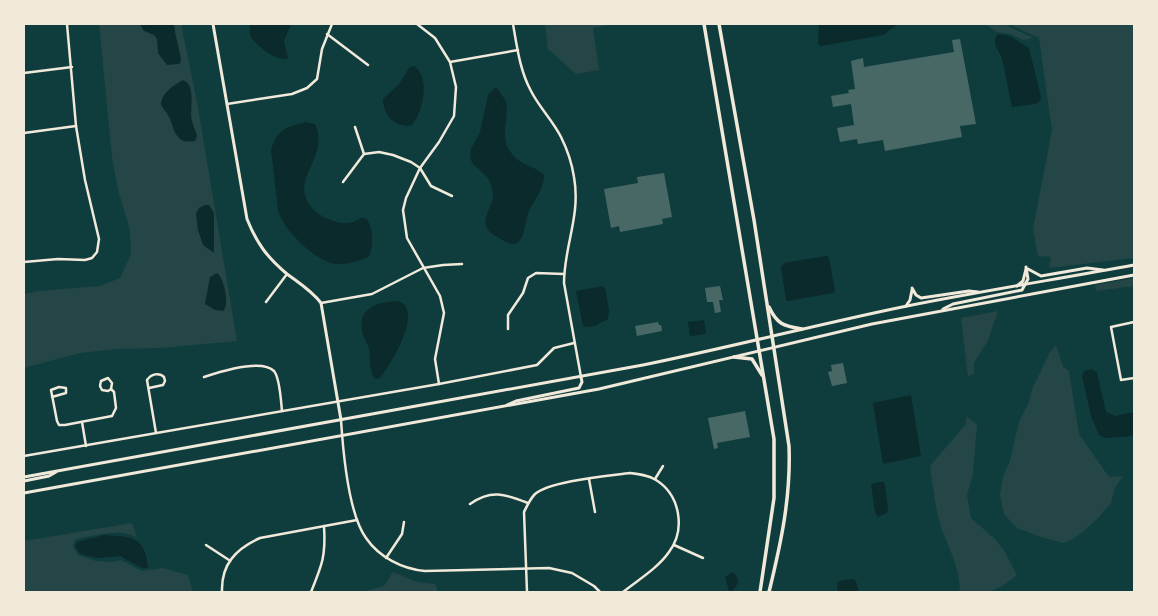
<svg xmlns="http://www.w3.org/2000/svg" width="1158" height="616" font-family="'Titillium Web',sans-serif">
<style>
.green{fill:#244646}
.water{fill:#0a2a2b}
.building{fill:#486865}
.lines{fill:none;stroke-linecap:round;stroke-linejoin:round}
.minor{stroke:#f1e9da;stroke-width:2.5}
.tertiary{stroke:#f1e9da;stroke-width:3}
.secondary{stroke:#f1e9da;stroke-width:3}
.primary{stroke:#f1e9da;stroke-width:3.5}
</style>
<rect width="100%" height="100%" fill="#0f3d3e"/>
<g class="green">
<path d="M99 24H181L197 102 237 341 161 348 116 349 80 353 24 368V294L39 291 100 286 120 278 131 254 130 230 118 190 112 157Z"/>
<path d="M545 24H613L593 28 599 70 576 74 548 49Z"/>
<path d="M985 24H1004L1033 38 1023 40 1011 34 997 32Z"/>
<path d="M1009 24H1134V258L1049 268 1051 257 1038 256 1033 229 1052 130 1039 38Z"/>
<path d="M1134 278V286L1096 291 1095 285Z"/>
<path d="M998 311 988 340 974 363V373L968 377 961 318Z"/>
<path d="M1056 345 1063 367 1069 371 1079 434 1109 477 1123 476 1115 488 1111 503 1099 517 1084 531 1073 539 1063 543 1041 537 1017 528 1004 514 1000 495 1003 477 1010 461 1019 422 1029 402 1032 389 1050 352Z"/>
<path d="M966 416 977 425 973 474 967 495 971 518 996 540 1005 552 1017 575C994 594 988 592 960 592 960 568 949 549 941 527 935 507 933 487 930 466L966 424Z"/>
<path d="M132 523 137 538C124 527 92 536 76 539L73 546 78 555 96 561 111 562 121 560 142 571 163 568 188 575 193 592H24V541Z"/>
<path d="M393 572 417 582 435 584 438 592H361L384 586Z"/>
</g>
<g class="water">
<path d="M140 24H174C175 38 180 48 181 61L179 64 167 65 158 53 157 39 154 35 144 31Z"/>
<path d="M250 24H291L284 41 288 58C277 63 257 46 251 37 249 33 250 28 250 24Z"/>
<path d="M819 24H898L883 35 821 46 818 44Z"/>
<path d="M998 34 1010 36 1029 48 1041 97 1040 101 1036 104 1012 107 1002 58 995 45V38Z"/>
<path d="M414 66C431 77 423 112 412 125 396 129 383 115 383 99L400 83 409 68Z"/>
<path d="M183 80C197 85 189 110 192 121 193 126 196 131 197 136L195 141C174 145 175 128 168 115 166 111 162 108 161 104 162 92 174 85 183 80Z"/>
<path d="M496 87 506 101C510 123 495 141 518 160 526 166 538 168 544 175 544 189 535 199 529 211 524 223 525 254 504 241 498 237 490 234 487 228 481 218 493 207 493 196 492 171 475 172 470 158L471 149 480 132 488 95Z"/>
<path d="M306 122 315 124C331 159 286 180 313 209 321 218 341 226 353 222 358 220 360 216 367 219 373 229 374 245 369 256 361 261 346 265 336 264 316 262 282 229 278 210L271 150C278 128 287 127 306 122Z"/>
<path d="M205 205H209L214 213V253L203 245 198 230 196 214 199 208Z"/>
<path d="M826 256 829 257 835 291 833 293 788 301 786 300 781 267 784 263Z"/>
<path d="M217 273C224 278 230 305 223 311L215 310 205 304 210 277Z"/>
<path d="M603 286 605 288 609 310 608 319 595 326 585 327 583 326 576 291Z"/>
<path d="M398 301C425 309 390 366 380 378L376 379C368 373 371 358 369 349 368 344 365 340 363 335 356 309 375 302 398 301Z"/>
<path d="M704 320 706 334 690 336 688 322Z"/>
<path d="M1092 369 1097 373 1106 412 1115 416 1134 412V436L1106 438 1099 435 1091 416 1082 376 1084 371Z"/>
<path d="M911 395 921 456 883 464 873 403Z"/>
<path d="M880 482H884L885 485 888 508 887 513 878 517 875 512 871 484Z"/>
<path d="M104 535C131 537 145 535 148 568H142L120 556 97 558 80 554 75 546 77 542Z"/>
<path d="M733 572C740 579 739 584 732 591H729L725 577Z"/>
<path d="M853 579 856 581 859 592H838L837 585 839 581Z"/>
</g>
<g class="building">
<path d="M960 39 976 124 960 126 962 137 885 151 883 140 858 144 857 139 840 142 837 128 854 125 851 104 833 107 831 96 849 93 848 90 855 89 851 61 863 58 864 67 954 52 952 40Z"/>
<path d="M664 173 672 217 662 219 663 224 620 232 619 226 611 228 604 189 638 183 637 177Z"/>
<path d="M720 286 723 300H719L721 312 715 313 713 302H707L705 288Z"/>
<path d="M658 322 659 325H661L662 331 637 336 635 326Z"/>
<path d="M843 363 847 383 832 386 828 372 832 371 831 365Z"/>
<path d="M745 411 750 437 717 443 718 448 714 449 708 418Z"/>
</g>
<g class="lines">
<g class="minor">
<path d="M417 24 435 38 450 62 456 87 454 116 439 142 420 168 406 198 403 210 407 238 440 296 444 313 435 359 439 384"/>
<path d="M513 24C517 47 520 71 531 91 539 107 553 121 561 137 567 149 572 164 574 177 581 216 564 246 564 283L581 377"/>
<path d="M327 34 368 65"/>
<path d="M450 62 518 50"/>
<path d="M24 73 72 67"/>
<path d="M227 104 292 94 307 88 317 79 322 49 332 24"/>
<path d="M355 127 364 154"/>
<path d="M24 133 76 126"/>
<path d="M343 182 364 154 379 152 393 155 411 162 420 168 431 186 452 196"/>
<path d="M24 262 58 259 85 260 92 258 97 252 99 239 85 180 76 126 67 24"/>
<path d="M266 302 287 274"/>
<path d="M321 303 372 294 423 268 443 265 462 264"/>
<path d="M1134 322 1111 327 1121 380 1134 378"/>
<path d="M508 329V315L523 293 528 278 536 273 564 274"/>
<path d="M204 377C219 372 261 358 274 371 280 378 281 402 282 411"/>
<path d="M149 388 163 385 165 381 164 377C159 372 151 374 147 380L156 433"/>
<path d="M52 397 66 393V388L59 387 51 390 57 421 59 425H65L112 416 116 408 114 392 111 389 112 383 108 378 101 381 100 386 102 390 108 391 111 389"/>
<path d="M341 420C343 451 348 513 366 538 379 557 402 569 425 571L549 568 572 573 594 586 600 592"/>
<path d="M82 422 86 446"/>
<path d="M24 456 439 384 537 365 554 348 574 343"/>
<path d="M589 479 595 512"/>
<path d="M655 479 663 466"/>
<path d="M470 504C491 489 505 494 528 503"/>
<path d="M206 545 229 560"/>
<path d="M674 545 703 558"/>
<path d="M386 558 402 534 404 522"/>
<path d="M222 592C221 564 236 549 260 538L357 520"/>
<path d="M311 592C322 565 326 556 324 526"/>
<path d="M527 592 524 512C527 506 530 499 535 494 550 481 608 476 630 473 639 474 648 475 656 480 680 495 686 529 669 552 658 568 638 580 623 592"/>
</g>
<path class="tertiary" d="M213 24 247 219C257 244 267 257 287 274 299 283 312 291 321 303L341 420"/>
<g class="secondary">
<path d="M1028 269 1041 276 1087 268 1103 270"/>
<path d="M1017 286 1023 281 1026 269"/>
<path d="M912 288 916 295 921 298 969 291 978 292"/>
<path d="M906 306 910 300 912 290"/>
<path d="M943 309 953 304 1022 290 1028 279 1026 267"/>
<path d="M507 405 516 401 579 388 582 382 581 377"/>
<path d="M24 477 643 365C732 347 819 324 907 306 982 291 1058 279 1134 265"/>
<path d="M24 481 49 476 56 472"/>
<path d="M24 493 599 389 872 324 1134 275"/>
</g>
<g class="primary">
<path d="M704 24 774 439V498L760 592"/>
<path d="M719 24 754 220 789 446C791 497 781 543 769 592"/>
<path d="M769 307C777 324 783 326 802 329"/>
<path d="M734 357 752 359 762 375"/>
</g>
</g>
<rect width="1158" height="616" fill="none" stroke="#f1e9da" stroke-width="50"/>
</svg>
